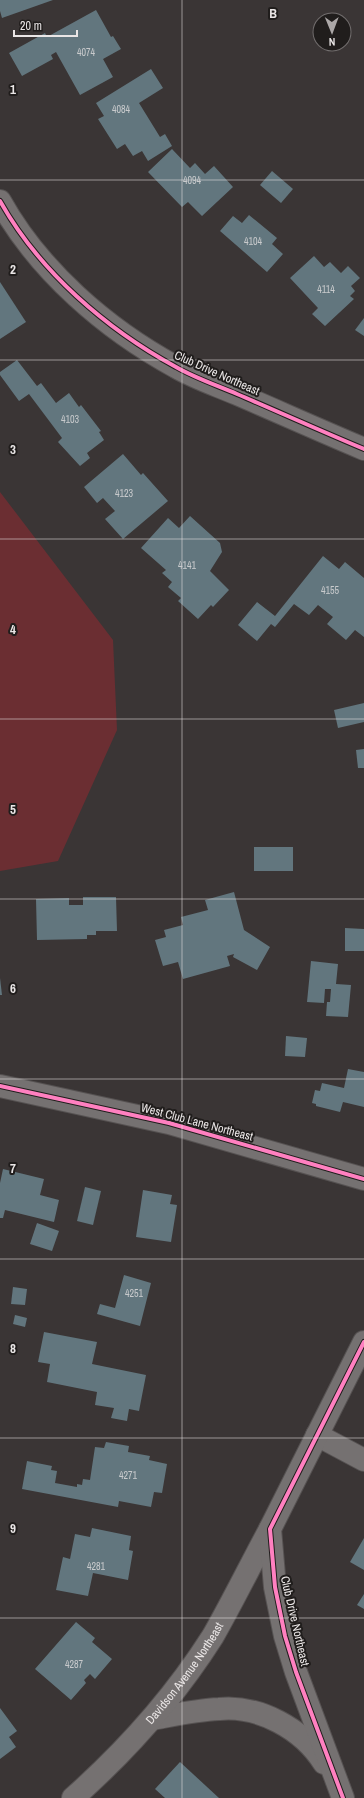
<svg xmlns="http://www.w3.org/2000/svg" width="364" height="1798" font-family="'Archivo Narrow',sans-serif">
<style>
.green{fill:#6b2e32}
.building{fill:#62767e}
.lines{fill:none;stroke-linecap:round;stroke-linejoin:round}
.minor-casing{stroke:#565252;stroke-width:24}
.minor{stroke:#757171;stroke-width:22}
.cycleway-casing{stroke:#201d1c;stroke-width:6}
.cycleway{stroke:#ff80c0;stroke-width:4}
.grid{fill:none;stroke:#eae6e6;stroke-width:1;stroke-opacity:0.55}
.labels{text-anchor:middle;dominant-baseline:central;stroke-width:4;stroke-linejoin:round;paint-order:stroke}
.number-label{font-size:10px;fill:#c8cacc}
.street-label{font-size:12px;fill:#eae6e6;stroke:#201d1c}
.grid-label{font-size:13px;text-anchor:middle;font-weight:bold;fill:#eae6e6;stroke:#201d1c;stroke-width:4;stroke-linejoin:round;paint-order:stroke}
</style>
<rect width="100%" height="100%" fill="#3a3535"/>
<path class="green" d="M0 492 113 640 117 730 58 861 0 871Z"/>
<g class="building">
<path d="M0 0H53L2 18 0 11Z"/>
<path d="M96 10 111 37 113 36 121 49 103 59 113 77 80 95 56 52 51 55 53 59 22 76 9 53 45 33 47 37Z"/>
<path d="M151 69 163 88 139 103 160 137 165 134 172 146 148 161 142 151 133 156 125 144 117 149 98 119 104 116 96 103Z"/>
<path d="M172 149 190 168 195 163 205 174 214 166 233 187 202 216 188 202 182 207 148 172Z"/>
<path d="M272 171 293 189 281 203 260 185Z"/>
<path d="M249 215 277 238 272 244 283 254 267 272 220 231 233 216 242 223Z"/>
<path d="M314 256 324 267 330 262 341 273 348 266 360 278 351 286 355 291 350 296 354 299 325 326 312 314 318 308 290 278Z"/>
<path d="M0 282 26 322 0 339Z"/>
<path d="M364 318V336L355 330Z"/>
<path d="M17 360 37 386 41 383 56 403 69 393 79 407 81 405 101 431 99 432 104 440 87 453 90 458 80 466 58 442 62 438 29 394 19 401 0 375V372Z"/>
<path d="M123 454 141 475 143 473 168 501 123 539 105 519 115 511 103 498 97 503 84 487Z"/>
<path d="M190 516 220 543 222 552 210 571 229 590 213 607 211 605 198 619 178 601 181 598 168 587 172 582 162 573 166 570 141 548 168 518 179 528Z"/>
<path d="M323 556 339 569 345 562 364 578V637L355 630 346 640 327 624 333 617 318 605 309 615 294 604 275 627 271 624 257 641 238 625 257 602 275 616Z"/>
<path d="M364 703V722L338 728 334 710Z"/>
<path d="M364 749V768H358L356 750Z"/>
<rect x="254" y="847" width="39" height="24"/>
<path d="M234 892 244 930 270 947 257 970 233 957 234 954 227 956 230 966 183 979 178 962 163 966 155 940 166 937 164 930 183 925 181 917 208 910 205 900Z"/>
<path d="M83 897H116L117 931H96V935H87V939L37 940 36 899 69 898V905H83Z"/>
<path d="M345 928 364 929V951H345Z"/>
<path d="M311 961 338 964 336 984 351 985 348 1017 326 1016 327 1002H330L331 989H325L324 1003 307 1002Z"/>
<path d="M0 978 2 995H0Z"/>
<path d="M286 1036 307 1038 305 1057 285 1056Z"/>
<path d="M348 1069 364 1072V1107L343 1102 340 1112 316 1106V1104L312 1103 315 1090 320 1091 322 1083 344 1088Z"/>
<path d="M3 1169 44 1179 40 1195 59 1200 54 1222 5 1210 3 1218H0V1183Z"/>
<path d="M85 1187 101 1191 93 1225 77 1221Z"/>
<path d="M143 1190 172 1195 170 1204 177 1205 171 1242 136 1237Z"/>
<path d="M37 1223 59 1231 52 1251 30 1244Z"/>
<path d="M124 1275 151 1283 140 1326 97 1314 100 1304 115 1308Z"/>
<path d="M13 1287 27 1289 25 1305 11 1304Z"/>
<path d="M15 1315 27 1318 25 1327 13 1324Z"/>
<path d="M44 1332 97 1342 92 1364 146 1375 139 1411 129 1409 127 1421 111 1418 114 1408 95 1405 97 1392 47 1382 50 1364 38 1362Z"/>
<path d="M106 1442 129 1446 128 1452 150 1456 149 1460 167 1464 162 1493 154 1492 151 1507 119 1501 118 1507 22 1489 27 1461 52 1466 51 1470 57 1471 55 1483 77 1487V1484L82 1485 83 1479 90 1480 95 1447 104 1448Z"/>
<path d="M92 1528 131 1536 129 1550 133 1551 128 1580 93 1573 88 1596 56 1590 63 1557 70 1559 75 1534 90 1537Z"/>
<path d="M364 1538V1570L350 1562Z"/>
<path d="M364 1594V1609L357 1605Z"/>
<path d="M76 1622 95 1638 92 1642 112 1659 95 1679 90 1674 84 1680 86 1683 71 1700 35 1669Z"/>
<path d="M0 1708 17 1731 9 1737 16 1747 0 1759Z"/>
<path d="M180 1762 219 1798H165L155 1789Z"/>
</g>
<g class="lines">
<g class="minor-casing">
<g id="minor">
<path d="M0 201C39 271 106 329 176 367 195 378 216 385 237 394 279 412 321 431 364 449"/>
<path d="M0 1086 169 1123 364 1179"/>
<path d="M317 1435 364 1460"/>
<path d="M152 1719C174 1715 197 1710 219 1709 259 1705 303 1729 324 1763"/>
<path id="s1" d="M73 1798C126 1751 175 1696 213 1636 233 1601 251 1564 270 1529"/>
<path d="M343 1798 296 1672 285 1636 275 1587 270 1529 364 1342"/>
</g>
</g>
<use href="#minor" class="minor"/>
<g class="cycleway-casing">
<g id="cycleway">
<path d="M0 201C39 271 106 329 176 367 195 378 216 385 237 394 279 412 321 431 364 449"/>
<path d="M0 1086 169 1123 364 1179"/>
<path d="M343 1798 296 1672 285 1636 275 1587 270 1529 364 1342"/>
</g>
</g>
<use href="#cycleway" class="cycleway"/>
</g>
<path class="grid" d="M182 0V1798M0 180H364M0 360H364M0 539H364M0 719H364M0 899H364M0 1079H364M0 1259H364M0 1438H364M0 1618H364"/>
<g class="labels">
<g class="number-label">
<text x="86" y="52">4074</text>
<text x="121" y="109">4084</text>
<text x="192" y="180">4094</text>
<text x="253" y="241">4104</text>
<text x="326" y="289">4114</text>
<text x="70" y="419">4103</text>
<text x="124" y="493">4123</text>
<text x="187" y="565">4141</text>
<text x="330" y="590">4155</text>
<text x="134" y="1293">4251</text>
<text x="128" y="1475">4271</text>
<text x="96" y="1566">4281</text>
<text x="74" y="1664">4287</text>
</g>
<g class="street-label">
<text transform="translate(217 373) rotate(24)">Club Drive Northeast</text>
<text transform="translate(197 1122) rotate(15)">West Club Lane Northeast</text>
<text transform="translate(295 1621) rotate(77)">Club Drive Northeast</text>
<text stroke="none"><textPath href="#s1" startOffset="168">Davidson Avenue Northeast</textPath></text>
</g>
</g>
<g class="grid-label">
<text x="273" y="18">B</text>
<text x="13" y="94">1</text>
<text x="13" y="274">2</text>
<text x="13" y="454">3</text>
<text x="13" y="634">4</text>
<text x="13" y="814">5</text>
<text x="13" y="993">6</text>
<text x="13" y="1173">7</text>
<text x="13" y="1353">8</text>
<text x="13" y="1533">9</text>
</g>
<g transform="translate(332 32) rotate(179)"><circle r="19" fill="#201d1c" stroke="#716d6d"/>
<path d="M0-3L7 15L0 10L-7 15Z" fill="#aca8a8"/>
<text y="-6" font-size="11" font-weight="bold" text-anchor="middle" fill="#eae6e6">N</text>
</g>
<path d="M14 30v6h63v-6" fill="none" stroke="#eae6e6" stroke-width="2"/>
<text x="20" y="30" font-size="12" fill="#eae6e6" stroke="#201d1c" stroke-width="3" paint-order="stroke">20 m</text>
</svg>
